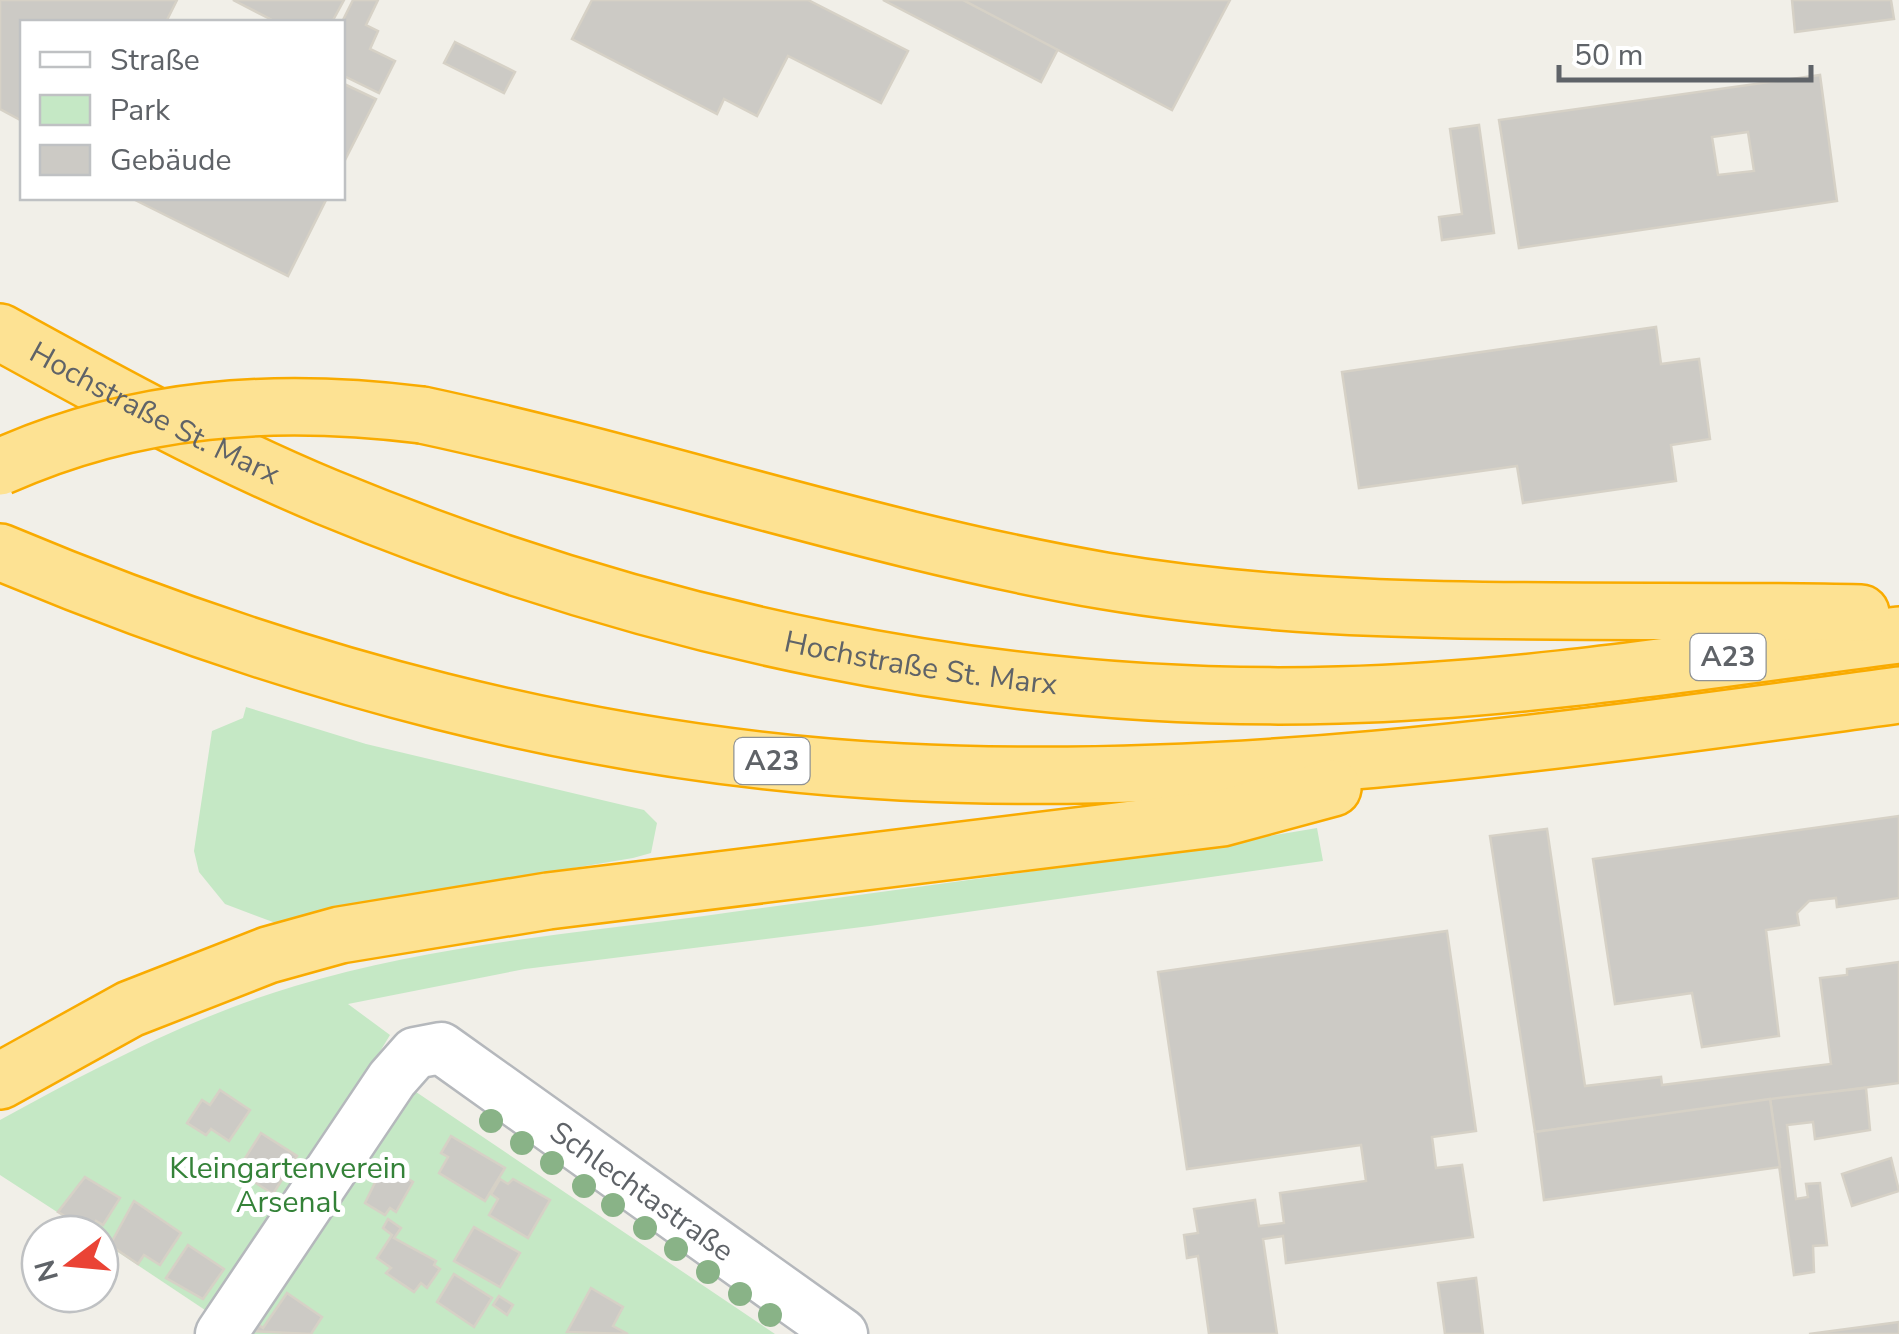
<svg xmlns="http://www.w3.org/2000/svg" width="1899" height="1334" font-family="'Nunito Sans',sans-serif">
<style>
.green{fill:#c5e8c5}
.building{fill:#cccac5;stroke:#d6d1c6;stroke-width:2.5;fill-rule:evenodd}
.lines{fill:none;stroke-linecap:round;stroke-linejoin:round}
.minor-casing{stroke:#b5b8bc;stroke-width:55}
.highway-casing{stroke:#f9ab00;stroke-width:60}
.minor{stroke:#fff;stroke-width:50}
.highway{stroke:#fde293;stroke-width:55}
.highway-bridge-casing{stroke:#f9ab00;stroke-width:60;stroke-linecap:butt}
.highway-bridge{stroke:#fde293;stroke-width:55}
.tree{fill:#89b387}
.labels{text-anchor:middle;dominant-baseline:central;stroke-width:10;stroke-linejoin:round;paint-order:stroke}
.shield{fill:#fff;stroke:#8f9295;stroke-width:2.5}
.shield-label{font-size:28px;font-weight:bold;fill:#5f6368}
.street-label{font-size:30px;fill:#5f6368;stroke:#fff}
.park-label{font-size:30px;fill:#348238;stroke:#fff}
</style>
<rect width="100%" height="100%" fill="#f1efe8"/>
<g class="green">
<path d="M246 707 366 744 644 810 657 823 651 853 633 858 395 898 281 925 225 904 199 872 194 851 212 731 243 718Z"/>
<path d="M1317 828 1323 861 870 926 525 969 348 1004 390 1035 373 1063 775 1334H241L100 1240V1234H91L0 1175V1120C95 1068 191 1017 295 986 428 946 568 934 704 916 909 888 1113 862 1317 828Z"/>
</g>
<g class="building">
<path d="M0 0H177L166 22H22V121L0 109Z"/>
<path d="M233 0H344L332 22H276Z"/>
<path d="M353 0H378L366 25 378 31 370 49 395 61 379 93 342 75V22Z"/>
<path d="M592 0H808L908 51 881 103 788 56 757 116 724 99 717 114 572 39Z"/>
<path d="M883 0H963L1058 49 1041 82Z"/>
<path d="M963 0H1230L1172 110Z"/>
<path d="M1792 0H1891L1894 19 1795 32Z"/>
<path d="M455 42 515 72 504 93 444 63Z"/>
<path d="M1820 75 1837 201 1519 248 1499 120ZM1748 132 1754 171 1718 175 1712 137Z"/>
<path d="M342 83 376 99 342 166Z"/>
<path d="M1479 125 1494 233 1442 240 1439 217 1462 214 1450 129Z"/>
<path d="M131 198H327L288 276Z"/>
<path d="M1656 327 1661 364 1699 359 1710 439 1671 445 1676 481 1523 503 1517 466 1359 488 1342 372Z"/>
<path d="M1899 816V898L1837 907 1836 898 1809 901 1797 913 1799 925 1766 930 1779 1036 1702 1047 1692 993 1615 1004 1593 859Z"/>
<path d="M1547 829 1585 1086 1661 1077 1662 1085 1831 1064 1820 978 1847 975V969L1899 962V1083L1535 1132 1490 836Z"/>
<path d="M1447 931 1476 1131 1432 1137 1436 1168 1462 1165 1473 1237 1286 1263 1283 1236 1263 1239 1277 1334H1209L1198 1256 1187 1258 1184 1235 1198 1233 1194 1209 1255 1200 1259 1226 1284 1223 1280 1193 1366 1181 1361 1145 1187 1169 1158 972Z"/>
<path d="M1866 1088 1870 1130 1815 1139 1813 1122 1787 1125 1796 1199 1808 1197 1806 1184 1820 1183 1827 1245 1813 1246 1814 1272 1794 1275 1770 1099Z"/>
<path d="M220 1090 250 1110 229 1141 211 1129 206 1135 187 1123 202 1100 210 1105Z"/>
<path d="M1770 1099 1780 1167 1544 1200 1535 1132Z"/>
<path d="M261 1133 297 1156 273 1194 237 1171Z"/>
<path d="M451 1136 505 1168 485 1201 439 1173 448 1157 441 1153Z"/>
<path d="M1891 1158 1899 1191 1852 1206 1842 1174Z"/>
<path d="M384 1164 413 1182 396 1212 390 1208 385 1215 365 1203Z"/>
<path d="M85 1177 120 1198 103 1225 96 1221 90 1231 58 1212Z"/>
<path d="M500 1179 508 1184 513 1179 550 1200 528 1238 489 1215 498 1199 491 1194Z"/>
<path d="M134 1201 181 1233 160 1265 144 1255 138 1264 110 1245Z"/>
<path d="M388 1219 401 1228 394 1238 436 1261 434 1265 440 1269 427 1288 421 1283 414 1292 386 1273 391 1268 377 1258 392 1235 383 1228Z"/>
<path d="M474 1227 520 1253 500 1287 454 1261Z"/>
<path d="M188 1245 224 1269 203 1299 166 1278Z"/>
<path d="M454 1274 492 1298 474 1327 437 1302Z"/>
<path d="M1476 1278 1483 1334H1445L1438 1283Z"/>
<path d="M591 1288 623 1307 613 1326 628 1334 567 1332Z"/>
<path d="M287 1293 322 1317 311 1334 248 1331 255 1322 263 1328Z"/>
<path d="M499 1296 513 1305 507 1315 493 1305Z"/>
<path d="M1899 1322V1334H1809Z"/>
</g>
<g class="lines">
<g class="minor-casing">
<g id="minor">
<path id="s1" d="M221 1334 392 1079 415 1053 441 1048 842 1334"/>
</g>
</g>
<g class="highway-casing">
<g id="highway">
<path id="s2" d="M0 332C107 391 214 450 327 497 644 628 994 705 1339 695 1527 690 1713 659 1899 635"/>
<path d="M422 415C651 464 874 541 1105 581 1354 623 1610 607 1861 613"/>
<path d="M0 552C288 673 588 756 902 772 1237 789 1568 740 1899 695"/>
<path d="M0 1081 130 1009 268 955 340 935 548 901 1222 818 1333 788"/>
</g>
</g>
<use href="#minor" class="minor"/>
<use href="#highway" class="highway"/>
<g class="highway-bridge-casing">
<path id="highway-bridge" d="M0 467C136 406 275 397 422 415"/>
</g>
<use href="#highway-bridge" class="highway-bridge"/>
</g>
<g class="tree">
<circle cx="491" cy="1121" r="12"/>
<circle cx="522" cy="1143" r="12"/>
<circle cx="552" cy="1163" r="12"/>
<circle cx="584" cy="1186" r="12"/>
<circle cx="613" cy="1205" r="12"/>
<circle cx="645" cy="1228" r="12"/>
<circle cx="676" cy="1249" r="12"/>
<circle cx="708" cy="1272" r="12"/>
<circle cx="740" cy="1294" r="12"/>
<circle cx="770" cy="1315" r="12"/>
</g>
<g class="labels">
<g class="shield">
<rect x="1690.5" y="634" width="75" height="46" rx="8"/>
<rect x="734.5" y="738" width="75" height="46" rx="8"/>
</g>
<g class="shield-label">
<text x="1728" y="657">A23</text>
<text x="772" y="761">A23</text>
</g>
<g class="street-label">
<text stroke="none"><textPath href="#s2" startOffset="175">Hochstraße St. Marx</textPath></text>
<text stroke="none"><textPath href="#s2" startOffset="985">Hochstraße St. Marx</textPath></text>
<text stroke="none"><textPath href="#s1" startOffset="615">Schlechtastraße</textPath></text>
</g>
<g class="park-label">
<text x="288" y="1168">Kleingartenverein<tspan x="288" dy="34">Arsenal</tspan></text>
</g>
</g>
<rect x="20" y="20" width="325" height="180" fill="#ffffff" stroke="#bfc1c3" stroke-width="2.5"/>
<rect x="40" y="52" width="50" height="15" fill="#ffffff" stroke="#bfc1c3" stroke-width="2.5"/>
<text x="110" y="70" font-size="30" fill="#5f6368">Straße</text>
<rect x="40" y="95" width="50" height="30" fill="#c5e8c5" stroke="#bfc1c3" stroke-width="2.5"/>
<text x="110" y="120" font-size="30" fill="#5f6368">Park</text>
<rect x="40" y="145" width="50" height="30" fill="#cccac5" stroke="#bfc1c3" stroke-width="2.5"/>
<text x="110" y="170" font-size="30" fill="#5f6368">Gebäude</text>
<g transform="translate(70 1264) rotate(254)"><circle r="48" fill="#ffffff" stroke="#bfc1c3" stroke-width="2.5"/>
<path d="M0-8L18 38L0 25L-18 38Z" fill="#ea4335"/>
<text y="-15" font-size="28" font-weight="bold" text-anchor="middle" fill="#5f6368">N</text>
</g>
<path d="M1559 65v15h252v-15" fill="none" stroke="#5f6368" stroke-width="5"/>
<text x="1574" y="65" font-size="30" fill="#5f6368" stroke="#ffffff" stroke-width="8" paint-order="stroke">50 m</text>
</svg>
